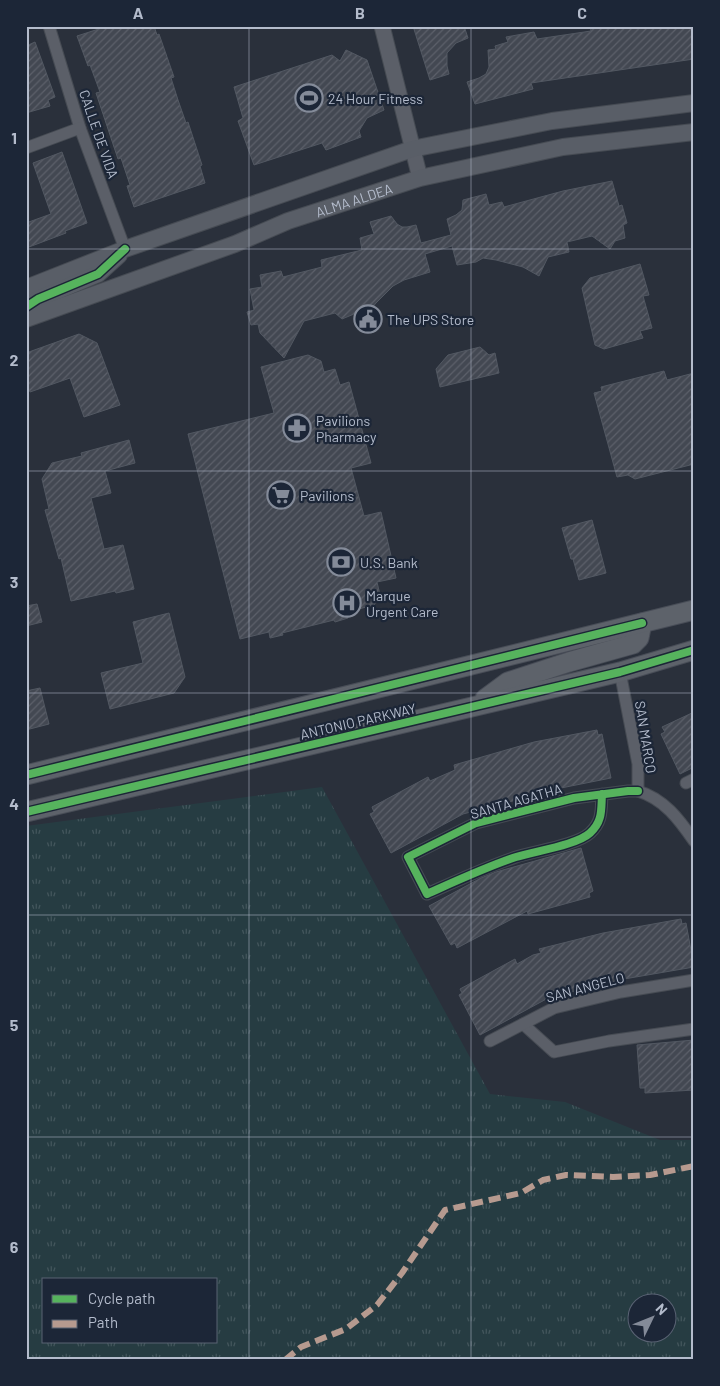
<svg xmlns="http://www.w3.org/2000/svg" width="720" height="1386" font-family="Barlow,sans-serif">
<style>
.grass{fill:url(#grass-tufts);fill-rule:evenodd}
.building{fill:url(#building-hatch);stroke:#525862}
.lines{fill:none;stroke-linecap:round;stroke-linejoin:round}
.minor-casing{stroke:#464b53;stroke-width:13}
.tertiary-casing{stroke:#464b53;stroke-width:17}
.secondary-casing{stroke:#464b53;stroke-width:18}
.primary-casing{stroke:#484d57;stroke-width:21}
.minor{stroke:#5b5f68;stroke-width:11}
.tertiary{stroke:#5b5f68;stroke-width:15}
.secondary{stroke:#595e67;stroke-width:16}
.primary{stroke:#5d626a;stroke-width:19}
.quiet{stroke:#b69a8f;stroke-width:6;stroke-dasharray:12 6;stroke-linecap:butt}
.cycleway-casing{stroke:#1c2637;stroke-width:11}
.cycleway{stroke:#56b35d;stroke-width:8}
.grid{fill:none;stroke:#b4bccc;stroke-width:1;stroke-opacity:0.55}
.labels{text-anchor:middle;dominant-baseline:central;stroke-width:4.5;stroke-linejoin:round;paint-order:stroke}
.poi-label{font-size:14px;fill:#b4bccc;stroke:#1c2637;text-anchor:start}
.street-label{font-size:14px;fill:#b4bccc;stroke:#1c2637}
.neatline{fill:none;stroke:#b4bccc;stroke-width:2}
.grid-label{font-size:16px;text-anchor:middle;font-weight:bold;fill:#b4bccc}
</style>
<defs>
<pattern id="grass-tufts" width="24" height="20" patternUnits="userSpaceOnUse" patternTransform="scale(1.25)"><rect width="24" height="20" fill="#263c42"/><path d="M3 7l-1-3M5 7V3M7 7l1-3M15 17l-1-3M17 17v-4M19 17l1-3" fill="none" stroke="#43565c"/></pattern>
<pattern id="building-hatch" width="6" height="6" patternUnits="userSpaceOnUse" patternTransform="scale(1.25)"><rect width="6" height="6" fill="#434852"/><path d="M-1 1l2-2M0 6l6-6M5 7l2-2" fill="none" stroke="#5c606a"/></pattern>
</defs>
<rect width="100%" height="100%" fill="#2a303b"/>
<path class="grass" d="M322 787 490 1094 565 1102 660 1140H694V1360H26V826ZM44 1280H216V1342H44ZM638 1304H668V1334H638Z"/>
<g class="building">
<path d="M108 26H154L157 35 159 34 174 77 171 78 178 100 186 123 188 122 202 165 200 166 205 183 134 207 127 186 130 185 121 158 118 159 96 93 100 92 90 65 88 66 77 36Z"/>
<path d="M413 26H464L468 38 456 43 447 53V66L449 74 430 80Z"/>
<path d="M590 26H694V59L531 83 533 89 475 104 467 82 479 78 486 74 489 67 488 50 496 49 495 46 508 42 506 37 534 32 537 39 591 31Z"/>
<path d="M35 42 55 97 48 100 50 106 26 113V46Z"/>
<path d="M346 50 367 60 384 110 367 118 359 131 361 137 326 150 322 143 254 165 238 121 243 118 234 87 332 55 340 61Z"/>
<path d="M62 152 87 223 65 231 66 233 29 247 26 239V223L51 214 33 163Z"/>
<path d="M612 181 619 206 622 205 627 223 623 225 625 238 615 241 610 249 592 236 567 242 569 252 548 257 539 276 523 267 496 260 483 258 476 262 457 265 452 246 425 254 430 272 404 280 393 286 376 303 361 321 354 314 342 319 335 313 304 321 284 358 260 333 258 324 251 325 247 312 254 310 250 289 262 287 260 275 281 271 283 277 322 267 321 260 362 250 360 238 374 234 370 222 391 216 397 224 402 227H407L416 225 421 243 451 235 447 219 456 215 462 210 463 200 486 194 489 205 502 202 504 207 563 191Z"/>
<path d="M640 264 649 295 643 296 652 328 640 331 643 338 604 349 595 345 582 288 590 278Z"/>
<path d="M79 334 97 343 120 405 84 417 70 378 30 392 26 381V353Z"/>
<path d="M480 347 489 355 495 353 499 373 440 387 436 369 448 355Z"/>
<path d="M308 355 321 361 324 372 335 369 340 385 349 382 371 463 351 468 364 516 381 512 396 578 377 582 380 595 374 605 347 612 348 618 335 622 334 620 282 633 283 635 270 638 269 632 240 639 188 434 274 413 261 367Z"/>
<path d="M664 371 667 380 694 373V464L635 479 628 475 617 477 594 393 602 391 601 387Z"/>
<path d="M129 440 135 463 105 471 111 493 91 498 104 549 123 545 134 589 116 593 115 591 71 601 61 558 59 559 45 510 49 509 42 479 52 463 82 456 81 453Z"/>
<path d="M592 520 606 573 579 580 573 559H571L562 528Z"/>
<path d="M37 604 42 622 26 626V606Z"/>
<path d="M169 613 185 677 174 693 110 709 101 673 143 663 133 622Z"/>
<path d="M40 688 49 724 26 730V691Z"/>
<path d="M694 712V767L680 774 661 734 665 732 662 727Z"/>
<path d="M597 730 598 735 602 734 611 778 531 794 532 796 463 814 391 853 370 814 374 812 372 807 428 777 430 781 455 770 454 765 534 742Z"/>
<path d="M581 848 593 891 589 893 590 897 528 914 527 911 457 948 455 943 451 945 429 906 481 878 496 872Z"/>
<path d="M681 919 682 924 686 923 694 967 624 979 550 997 480 1035 459 995 462 993 460 989 515 959 517 964 533 955 541 953 539 949 603 933Z"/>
<path d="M694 1040V1090L645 1093V1088H640L637 1045Z"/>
</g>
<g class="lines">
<g class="minor-casing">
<g id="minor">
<path d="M49 26 80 128 125 249"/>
<path d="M26 148 80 128"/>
<path d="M620 672 638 764V791C664 799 679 819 694 841"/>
<path d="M686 783 694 779"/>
<path d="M602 794C601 810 603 821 590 833 577 845 535 851 516 857 486 867 456 881 427 894L408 857 476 823 574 798 628 791H638"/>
<path d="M523 1024 554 1052 609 1041 694 1029"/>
<path d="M490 1041 554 1008 621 992 694 980"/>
</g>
</g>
<g class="tertiary-casing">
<path id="tertiary" d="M382 26 420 178"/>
</g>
<g class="secondary-casing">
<g id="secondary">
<path d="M26 288 125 249 412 149 552 121 694 103"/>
<path d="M26 307 38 299 98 274 119 255"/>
<path id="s1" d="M26 319 235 244 288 221 420 178 563 147 694 132"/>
</g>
</g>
<g class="primary-casing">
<g id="primary">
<path d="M485 699 508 682 569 662 633 644 639 638 642 623"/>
<path d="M26 775 694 610"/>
<path d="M26 812 620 672 694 650"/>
</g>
</g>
<use href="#minor" class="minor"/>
<use href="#tertiary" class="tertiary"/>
<use href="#secondary" class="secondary"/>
<use href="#primary" class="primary"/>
<path class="quiet" d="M285 1360 301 1347 346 1329 377 1305 402 1273 445 1210 521 1193 543 1180 566 1175 613 1177 650 1175 694 1166"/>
<g class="cycleway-casing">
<g id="cycleway">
<path d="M26 307 38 299 98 274 125 249"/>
<path d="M26 775 642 623"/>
<path d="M602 794C601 810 603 821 590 833 577 845 535 851 516 857 486 867 456 881 427 894L408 857 476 823 574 798 628 791H638"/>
<path d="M26 812 620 672 694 650"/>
</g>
</g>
<use href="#cycleway" class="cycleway"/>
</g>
<path class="grid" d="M249 26V1360M471 26V1360M26 249H694M26 471H694M26 693H694M26 915H694M26 1137H694"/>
<defs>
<g id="stadium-ring" transform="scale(1.4375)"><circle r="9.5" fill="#1c2637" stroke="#848b99" stroke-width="1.5"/><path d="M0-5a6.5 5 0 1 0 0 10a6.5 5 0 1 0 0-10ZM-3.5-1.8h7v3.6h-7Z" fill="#848b99"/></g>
<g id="civic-ring" transform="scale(1.4375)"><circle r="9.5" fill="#1c2637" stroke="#848b99" stroke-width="1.5"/><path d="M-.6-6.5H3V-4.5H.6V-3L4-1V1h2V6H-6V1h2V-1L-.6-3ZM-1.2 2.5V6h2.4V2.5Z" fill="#848b99"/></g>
<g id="pharmacy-ring" transform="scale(1.4375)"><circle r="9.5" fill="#1c2637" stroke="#848b99" stroke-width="1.5"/><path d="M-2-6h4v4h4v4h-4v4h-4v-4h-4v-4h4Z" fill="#848b99"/></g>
<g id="supermarket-ring" transform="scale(1.4375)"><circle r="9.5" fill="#1c2637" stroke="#848b99" stroke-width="1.5"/><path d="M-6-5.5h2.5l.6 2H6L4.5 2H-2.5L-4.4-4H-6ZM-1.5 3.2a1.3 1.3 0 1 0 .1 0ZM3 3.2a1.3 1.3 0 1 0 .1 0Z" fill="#848b99"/></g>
<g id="bank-ring" transform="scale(1.4375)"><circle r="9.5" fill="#1c2637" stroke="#848b99" stroke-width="1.5"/><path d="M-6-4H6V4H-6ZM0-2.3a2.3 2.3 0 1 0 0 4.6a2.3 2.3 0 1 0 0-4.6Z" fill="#848b99"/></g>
<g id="hospital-ring" transform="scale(1.4375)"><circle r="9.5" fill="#1c2637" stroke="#848b99" stroke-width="1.5"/><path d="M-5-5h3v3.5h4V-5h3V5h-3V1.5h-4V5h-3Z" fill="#848b99"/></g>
</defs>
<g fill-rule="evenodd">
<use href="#stadium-ring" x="309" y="98"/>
<use href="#civic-ring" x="368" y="319"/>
<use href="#pharmacy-ring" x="297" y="428"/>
<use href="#supermarket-ring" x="281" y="495"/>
<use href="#bank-ring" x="341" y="562"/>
<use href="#hospital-ring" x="347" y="603"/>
</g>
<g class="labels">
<g class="poi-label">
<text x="328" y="98">24 Hour Fitness</text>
<text x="387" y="319">The UPS Store</text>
<text x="316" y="420">Pavilions<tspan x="316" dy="16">Pharmacy</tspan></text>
<text x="300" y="495">Pavilions</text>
<text x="360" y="562">U.S. Bank</text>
<text x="366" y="595">Marque<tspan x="366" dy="16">Urgent Care</tspan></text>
</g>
<g class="street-label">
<text transform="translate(99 134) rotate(71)">CALLE DE VIDA</text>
<text stroke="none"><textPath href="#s1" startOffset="349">ALMA ALDEA</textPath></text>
<text transform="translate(358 721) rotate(-13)">ANTONIO PARKWAY</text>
<text transform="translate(646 737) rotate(81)">SAN MARCO</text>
<text transform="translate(516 801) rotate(-16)">SANTA AGATHA</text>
<text transform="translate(585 987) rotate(-15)">SAN ANGELO</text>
</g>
</g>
<rect width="720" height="1386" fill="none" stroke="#1c2637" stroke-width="55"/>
<rect x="42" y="1278" width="175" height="65" fill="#1c2637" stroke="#596273"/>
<rect x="52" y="1295" width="25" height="8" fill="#56b35d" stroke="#596273"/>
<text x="88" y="1304" font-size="15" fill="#b4bccc">Cycle path</text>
<rect x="52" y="1320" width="25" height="8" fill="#b69a8f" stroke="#596273"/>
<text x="88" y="1328" font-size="15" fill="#b4bccc">Path</text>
<g transform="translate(652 1318) rotate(47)"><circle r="24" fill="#1c2637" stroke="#596273"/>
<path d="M0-4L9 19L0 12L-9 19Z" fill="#848b99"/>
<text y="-8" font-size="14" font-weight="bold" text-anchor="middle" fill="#b4bccc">N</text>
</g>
<rect x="28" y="28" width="664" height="1330" class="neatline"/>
<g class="grid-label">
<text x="138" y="19">A</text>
<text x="360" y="19">B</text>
<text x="582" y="19">C</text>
<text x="14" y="144">1</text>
<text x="14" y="366">2</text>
<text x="14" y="588">3</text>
<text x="14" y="810">4</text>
<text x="14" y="1031">5</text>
<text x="14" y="1253">6</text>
</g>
</svg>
